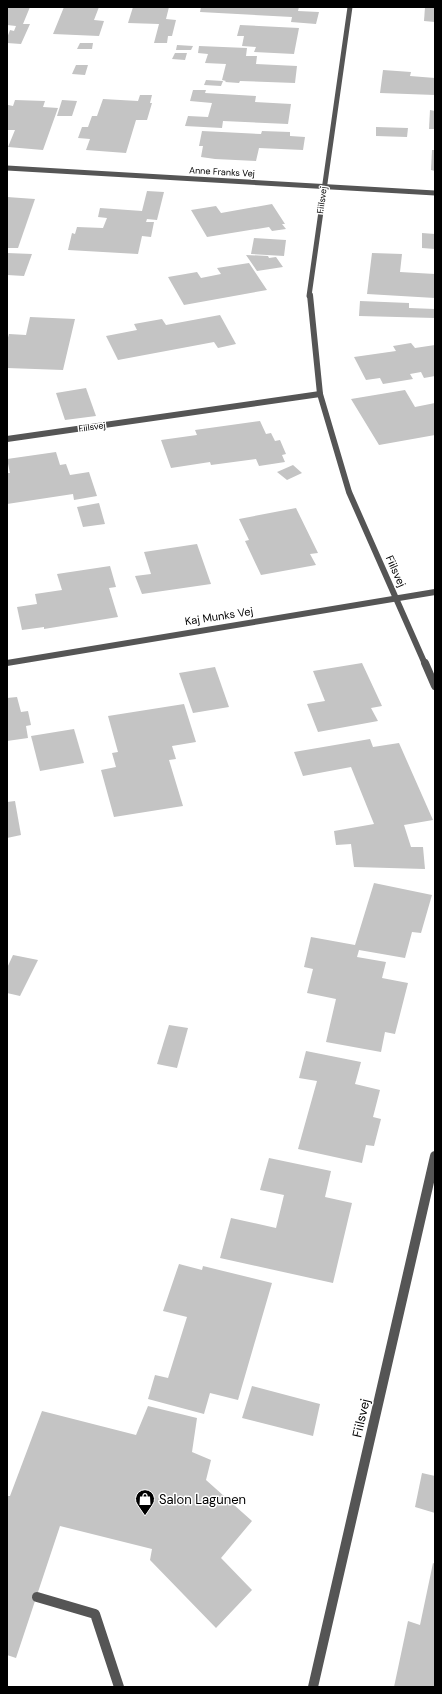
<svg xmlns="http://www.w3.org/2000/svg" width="442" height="1694" font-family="'DM Sans',sans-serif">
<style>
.building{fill:#c4c4c4}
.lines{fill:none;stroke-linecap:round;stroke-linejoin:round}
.lane{stroke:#555;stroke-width:10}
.street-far3{stroke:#555;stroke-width:5}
.street-far2{stroke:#555;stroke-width:6}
.street-far1{stroke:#555;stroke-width:8}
.street{stroke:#555;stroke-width:10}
.labels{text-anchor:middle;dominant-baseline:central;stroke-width:3;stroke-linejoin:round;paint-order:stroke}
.far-street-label{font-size:9px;fill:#000;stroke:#fff}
.street-label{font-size:11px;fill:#000;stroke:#fff}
.near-street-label{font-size:13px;fill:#000;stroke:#fff}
.near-poi-label{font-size:13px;fill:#000;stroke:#fff;text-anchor:start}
</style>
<rect width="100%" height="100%" fill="#fff"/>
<g class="building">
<path d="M7 7H30L23 24H30L21 44 7 43V38L10 30 14 31 16 26 7 25Z"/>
<path d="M64 7H99L94 20 104 21 99 36 53 34Z"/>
<path d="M133 7H169L166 19 176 20 172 36H168L167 43H154L159 24 128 23Z"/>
<path d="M201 7H299L298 11 319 12 316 24 291 22 292 17 200 12Z"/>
<path d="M425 7H435V22L424 21Z"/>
<path d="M240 25 299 28 294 54 254 52 256 47 242 46 244 36H237Z"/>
<path d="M80 43H93L92 49H77Z"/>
<path d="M177 45 193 46 191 50H176Z"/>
<path d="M199 46 247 48 246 56H257L256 64 297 66 295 83 240 81 239 83 225 82 226 81 222 80 226 64 205 63 208 54 198 53Z"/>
<path d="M175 53H187L185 60 172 59Z"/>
<path d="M76 65H88L85 75 72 74Z"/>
<path d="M383 70 411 72 410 76 435 78V95L380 93Z"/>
<path d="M206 80 223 81 221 86 204 85Z"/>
<path d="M193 90H206L205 93 256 96 255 102 291 104 288 124 223 121 222 128 185 126 188 116 208 117 212 103 190 101Z"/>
<path d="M140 95H152L150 103H152L147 120H136L126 153 86 150 90 139 78 138 82 127H88L92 116H97L103 99 138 101Z"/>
<path d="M15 100 45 101 43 107 58 108 43 150 8 147 15 130H7V107L8 105 13 106Z"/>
<path d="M62 100 77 101 72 116H57Z"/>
<path d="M430 110 435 111V129H429Z"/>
<path d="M376 127 408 128 407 137 376 136Z"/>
<path d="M202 131 261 134 262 131 290 132V136L305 137 303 150 259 148 256 161 215 159 201 157 203 146H199Z"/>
<path d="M432 150H435V171L431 170Z"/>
<path d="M147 191 164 192 157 220 147 219 146 222H154L151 237 142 236 138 254 68 250 72 233 75 234 77 227 103 228 107 218 98 217 100 208 142 211Z"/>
<path d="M7 197 35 199 18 248H7Z"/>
<path d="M272 204 285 224H282L286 229 272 231 269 227 207 237 191 210 216 206 221 213Z"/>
<path d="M422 233 435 234V249L422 248Z"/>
<path d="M254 238 286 240 284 256 251 254Z"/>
<path d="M7 253 32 254 24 276 7 275Z"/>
<path d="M372 253 402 254 400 272 435 274V298L367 294Z"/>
<path d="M246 255 268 256 269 258 276 257 283 267 257 271Z"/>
<path d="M249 263 267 290 184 305 168 277 197 272 201 278 221 274 217 268Z"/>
<path d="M360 301 409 303V308L435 309V318L359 316Z"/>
<path d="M220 315 236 344 218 348 214 342 118 360 106 336 137 330 134 324 162 319 166 325Z"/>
<path d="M30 317 75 319 63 370 7 368V341L9 334 26 335Z"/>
<path d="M411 343 415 348 435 345V376L424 378 421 372 410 374 413 379 383 384 380 378 366 380 354 357 396 351 393 346Z"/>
<path d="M86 388 96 416 65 420 56 393Z"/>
<path d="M405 390 415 407 435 403V435L379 445 351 399Z"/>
<path d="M260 421 266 434 271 433 275 441 280 440 286 454 282 455 285 462 259 466 256 459 211 465 210 462 171 468 161 440 197 435 195 430Z"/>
<path d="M56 452 60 465 66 464 70 475 89 472 97 496 74 500 73 494 7 504V473H10L7 459Z"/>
<path d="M293 465 302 473 287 480 277 472Z"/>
<path d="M99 503 105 524 83 527 77 507Z"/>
<path d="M296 508 318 553 310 554 316 565 261 575 245 541 249 540 239 519Z"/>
<path d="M197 544 211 584 142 594 135 576 151 574 144 552Z"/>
<path d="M110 566 116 587 109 588 118 617 44 629V627L22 630 17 607 37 604 35 594 62 590 57 574Z"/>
<path d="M362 663 382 706 371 708 378 721 318 732 307 704 325 701 313 671Z"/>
<path d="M215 667 229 707 193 713 179 673Z"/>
<path d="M17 697 21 712 28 711 31 725 26 726 28 738 7 741V698Z"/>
<path d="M184 704 196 742 172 746 176 759 169 760 183 806 114 817 101 770 116 767 112 753 118 752 108 716Z"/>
<path d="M74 729 84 763 40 771 31 736Z"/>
<path d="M370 739 373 747 399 743 433 820 404 825 411 847H423L425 869 354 867 351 844 336 845 334 831 374 824 351 767 303 776 294 752Z"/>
<path d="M15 801 21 835 7 838V802Z"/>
<path d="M374 883 432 895 421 933 412 932 405 958 359 950 357 957 386 962 382 978 408 983 395 1034 385 1032 381 1052 326 1042 336 999 307 993 313 969 304 967 311 937 355 945Z"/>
<path d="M13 955 38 960 20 996 7 993V968Z"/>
<path d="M169 1025 188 1028 177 1068 157 1064Z"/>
<path d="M306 1051 361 1062 355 1084 380 1090 373 1117 381 1119 374 1146 366 1145 362 1163 298 1149 317 1081 299 1078Z"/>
<path d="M269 1158 331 1171 325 1197 352 1203 333 1283 220 1258 231 1218 276 1228 284 1195 260 1190Z"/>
<path d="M179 1264 202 1270 203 1266 272 1283 238 1400 210 1393 204 1414 148 1399 155 1375 168 1378 187 1317 163 1311Z"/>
<path d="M252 1386 320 1404 313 1436 242 1418Z"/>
<path d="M148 1406 197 1418 192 1452 211 1460 206 1480 252 1521 221 1558 252 1590 216 1628 150 1560 152 1549 60 1526 16 1658 7 1655V1496H10L42 1411 136 1435Z"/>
<path d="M422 1473 435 1476V1513L415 1507Z"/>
<path d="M433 1563 435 1564V1687H394L408 1621 420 1625Z"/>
</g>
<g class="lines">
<path class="lane" d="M37 1597 95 1614 119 1687"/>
<g class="street-far3">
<path d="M7 168 435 193"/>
<path d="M309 296 350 7"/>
</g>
<g class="street-far2">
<path d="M310 295 320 394 349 492 425 664"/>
<path d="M7 439 320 394"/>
<path d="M7 663 435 592"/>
</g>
<path class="street-far1" d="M425 663 435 686"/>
<path class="street" d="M313 1687 435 1156"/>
</g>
<defs>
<g id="shop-pin" transform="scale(1)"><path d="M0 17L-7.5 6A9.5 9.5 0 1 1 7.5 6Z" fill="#000" stroke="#fff"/><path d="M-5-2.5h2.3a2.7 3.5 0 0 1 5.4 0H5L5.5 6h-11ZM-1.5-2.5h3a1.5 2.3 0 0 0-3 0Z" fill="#fff"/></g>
</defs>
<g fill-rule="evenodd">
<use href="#shop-pin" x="145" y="1499"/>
</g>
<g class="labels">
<g class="far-street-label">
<text transform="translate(222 172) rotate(3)">Anne Franks Vej</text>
<text transform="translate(322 200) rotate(-82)">Fiilsvej</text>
<text transform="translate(92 427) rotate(-8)">Fiilsvej</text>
</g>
<g class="street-label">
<text transform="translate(396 571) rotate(66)">Fiilsvej</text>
<text transform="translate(219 616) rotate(-9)">Kaj Munks Vej</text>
</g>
<g class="near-street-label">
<text transform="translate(361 1418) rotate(-77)">Fiilsvej</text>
</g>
<g class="near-poi-label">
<text x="159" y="1499">Salon Lagunen</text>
</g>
</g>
<rect width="442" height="1694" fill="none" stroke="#000000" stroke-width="16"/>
</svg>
